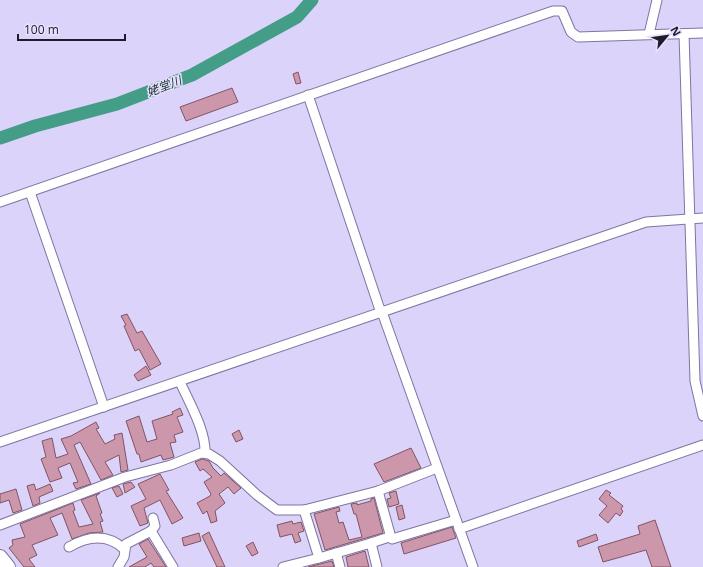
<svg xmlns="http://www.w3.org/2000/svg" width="703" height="567" font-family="'Open Sans','Noto Sans JP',sans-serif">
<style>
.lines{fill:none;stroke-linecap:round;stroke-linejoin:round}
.river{stroke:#449d87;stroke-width:13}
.building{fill:#cc97ab;stroke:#825365}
.minor-casing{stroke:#7f75a1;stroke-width:11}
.highway-casing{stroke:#7f75a1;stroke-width:16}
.minor{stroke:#fff;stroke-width:9}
.highway{stroke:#fff;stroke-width:14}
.labels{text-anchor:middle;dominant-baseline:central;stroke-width:3;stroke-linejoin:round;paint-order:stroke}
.water-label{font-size:12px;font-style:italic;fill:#18332c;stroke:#e7e1ff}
</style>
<rect width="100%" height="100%" fill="#dbd3fa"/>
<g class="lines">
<path class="river" d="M0 138 35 126 117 104 192 75 297 17 312 0"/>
</g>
<g class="building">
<path d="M298 72 301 83 296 84 293 74Z"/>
<path d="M232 88 238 102 186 121 180 107Z"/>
<path d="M127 314 137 333 142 331 161 364 150 370 139 349 135 351 124 326 126 325 121 316Z"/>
<path d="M146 366 151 375 138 381 134 375Z"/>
<path d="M180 408 183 415 177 417 183 432 174 435 176 442 170 443 174 457 163 460 161 455 141 462 139 454H137L126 421 139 416 147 442 157 439 152 421 173 414 172 412Z"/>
<path d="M96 422 99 428 96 429 105 444 115 439 114 435 122 433 128 470 121 472 119 455 105 462 113 475 101 480 80 442 74 445 91 484 76 489 73 483 78 482 70 463 58 468 62 478 50 482 41 459 46 457 42 441 52 438 56 458 68 454 61 439 71 436Z"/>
<path d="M239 430 243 439 236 442 232 434Z"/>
<path d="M411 448 421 468 384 482 374 464Z"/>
<path d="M202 459 209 461 213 468 221 476 224 473 241 488 234 494 228 487 219 494 225 503 215 511 217 521 211 523 207 511 203 514 197 503 210 496 211 494 204 482 212 477 203 469 200 471 195 462Z"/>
<path d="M160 474 169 490 166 491 183 518 172 524 160 500 144 508 148 523 140 526 131 506 146 499 138 484Z"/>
<path d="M131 482 135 487 125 493 123 484Z"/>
<path d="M34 484 36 490 50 484 53 491 39 497 40 503 33 506 27 486Z"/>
<path d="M119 486 123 494 117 497 112 488Z"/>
<path d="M16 489 22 510 13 513 9 500 0 503V494Z"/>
<path d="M606 490 611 493 609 495 623 506 621 509 623 511 620 516 616 513 608 523 599 515 607 506 599 499Z"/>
<path d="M396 491 399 504 389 507 387 499 391 498 389 493Z"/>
<path d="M100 493 96 496 102 513 100 514 103 521 100 522 103 532 89 533 72 539 62 513 50 518 58 535 32 545 37 555 29 559 35 567H24L9 548 13 545 12 540 25 537 20 524 73 503 75 510 73 511 79 527 93 524 81 500Z"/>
<path d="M374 498 383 533 325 550 314 514 339 507 340 511 336 512 339 523 343 522 349 540 362 537 356 514H354L351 504 357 503V505L371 501V499Z"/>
<path d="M402 505 405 518 399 520 396 507Z"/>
<path d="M655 520 671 567H652L646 550 603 562 598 547 640 534 638 526Z"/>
<path d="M292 521 293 524 301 522 304 531 298 533 301 541 295 543 292 534 280 537 277 525Z"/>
<path d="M452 527 456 538 404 554 401 543Z"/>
<path d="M209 532 225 567H217L202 536Z"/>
<path d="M199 533 201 541 184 546 182 538Z"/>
<path d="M596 534 598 540 579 547 577 541Z"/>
<path d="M148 539 166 567H154L151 563 145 567H129L147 557 139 544Z"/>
<path d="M253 542 258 553 252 556 246 546Z"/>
<path d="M365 551 369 567H348L346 557Z"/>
<path d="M332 561 334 567H308Z"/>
</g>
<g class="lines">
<g class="minor-casing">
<g id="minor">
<path d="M649 34 657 0"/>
<path d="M684 34 695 381 703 416"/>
<path d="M308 95 379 307 382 312 473 567"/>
<path d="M30 192 104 407"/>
<path d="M0 202 553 11H562L571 32 578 37 703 33"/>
<path d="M180 382C189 402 206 431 205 453"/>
<path d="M0 442 646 222 703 218"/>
<path d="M0 525 125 477 171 465 201 453 209 454 220 461 257 495 277 510H304L378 491 437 468"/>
<path d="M459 529 703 445"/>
<path d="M151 531 173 567"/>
<path d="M389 537 392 539 456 520"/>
<path d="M371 543 389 537 390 534 378 491"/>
<path d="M69 547C88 536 107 533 124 549"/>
<path d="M336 553 340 567"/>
<path d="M319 558 371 543 377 567"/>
<path d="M118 567 124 557 126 544 151 531 155 526 153 518"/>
<path d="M283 567 319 558 304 510"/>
</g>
</g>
<g class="highway-casing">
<path id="highway" d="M0 557 8 567"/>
</g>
<use href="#minor" class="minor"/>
<use href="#highway" class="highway"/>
</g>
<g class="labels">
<g class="water-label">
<text transform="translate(164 86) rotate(-21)">姥堂川</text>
</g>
</g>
<g transform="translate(667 36) rotate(61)" stroke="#e7e1ff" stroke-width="3" paint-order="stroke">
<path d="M0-3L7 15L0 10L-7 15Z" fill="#1f1b2c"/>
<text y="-6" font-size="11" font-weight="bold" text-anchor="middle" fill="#1f1b2c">N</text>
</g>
<path d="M18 34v6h107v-6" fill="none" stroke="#1f1b2c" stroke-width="2"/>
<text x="24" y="34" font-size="12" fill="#1f1b2c" stroke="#e7e1ff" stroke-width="3" paint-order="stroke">100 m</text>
</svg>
